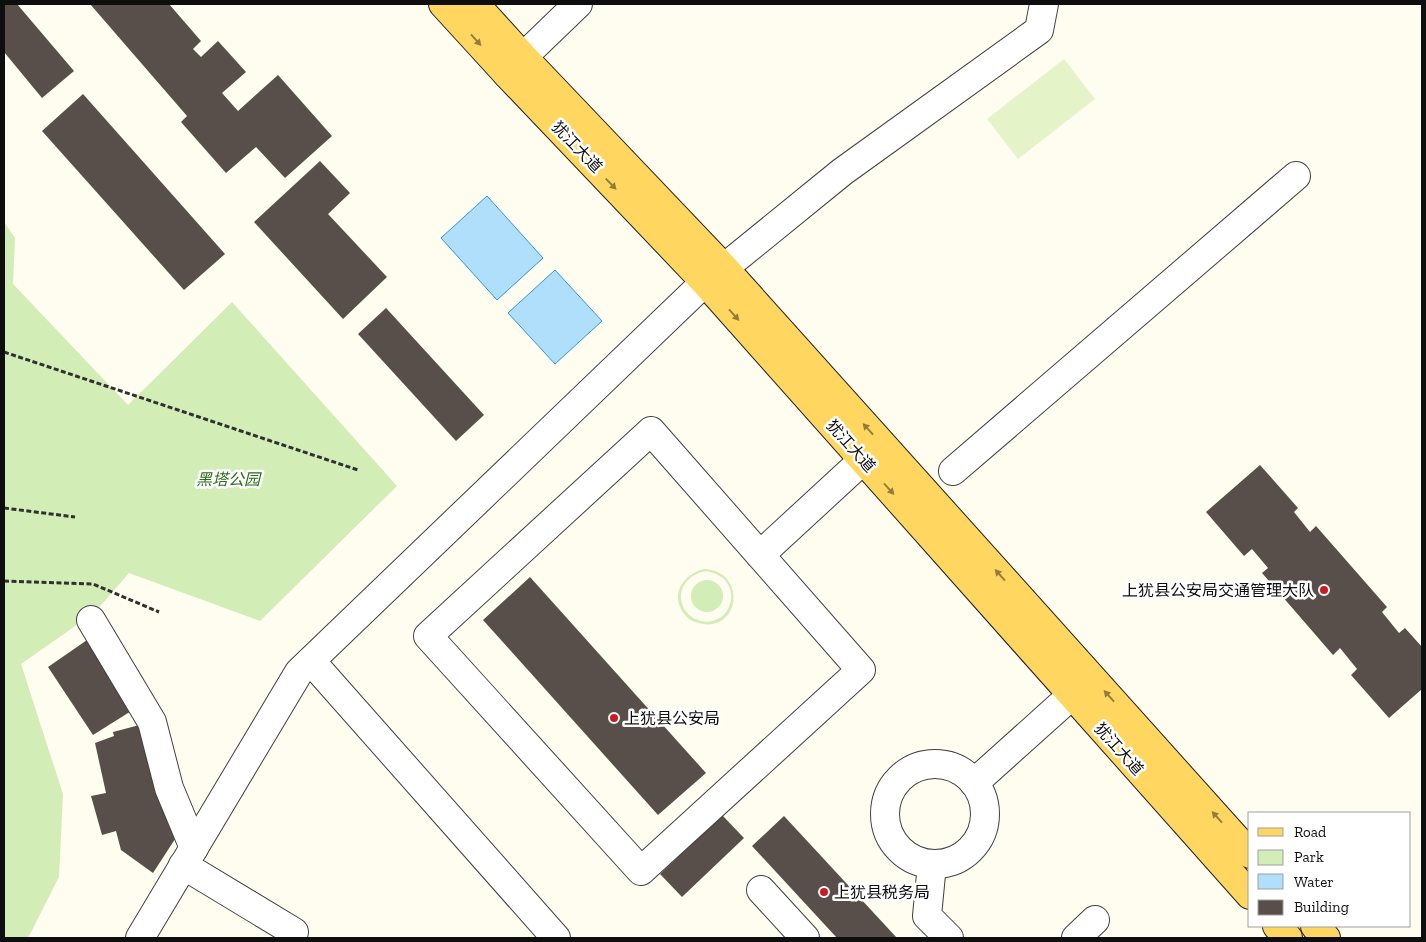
<svg xmlns="http://www.w3.org/2000/svg" width="1426" height="942" font-family="'Zilla Slab','Noto Sans SC',serif">
<style>
.green{fill:#d3edb6;fill-rule:evenodd}
.pitch{fill:#e5f3c9}
.water{fill:#b0dffb;stroke:#3197d7}
.building{fill:#584f4a}
.lines{fill:none;stroke-linecap:round;stroke-linejoin:round}
.minor-casing{stroke:#414141;stroke-width:30}
.major-casing{stroke:#1f1f1f;stroke-width:30}
.path{stroke:#303030;stroke-width:3;stroke-dasharray:5 2.5;stroke-linecap:butt}
.minor{stroke:#fff;stroke-width:28}
.major{stroke:#ffd760;stroke-width:28}
.oneway{fill:#937d3b}
.poi-dot{fill:#ca1b25;stroke:#fff;stroke-width:2}
.labels{text-anchor:middle;dominant-baseline:central;stroke-width:5;stroke-linejoin:round;paint-order:stroke}
.street-label{font-size:16px;fill:#0e0e0e;stroke:#fff}
.park-label{font-size:16px;font-style:italic;fill:#2b6c19;stroke:#fff}
.poi-label{font-size:16px;fill:#0e0e0e;stroke:#fff;text-anchor:start}
</style>
<rect width="100%" height="100%" fill="#fffcf0"/>
<g class="green">
<path d="M4 222 15 238 13 284 128 405 232 302 397 486 260 621 129 573 95 612 21 664 63 794 59 877 28 938H4Z"/>
<path d="M704 569C747 571 740 630 703 624 697 623 690 621 686 616 669 597 681 575 704 569ZM706 571C747 578 733 628 701 621 694 619 689 616 685 610 674 592 687 574 706 571Z"/>
<circle cx="707" cy="596" r="16"/>
</g>
<path class="pitch" d="M1064 59 1095 99 1018 159 987 119Z"/>
<g class="water">
<path d="M487 196 543 258 497 300 441 238Z"/>
<path d="M555 270 602 321 555 364 508 313Z"/>
</g>
<g class="building">
<path d="M4 4H17L74 71 42 98 4 52Z"/>
<path d="M90 4H169L201 41 193 49 201 57 218 41 246 72 222 93 238 111 278 75 332 136 285 178 256 147 226 173 181 122 187 116Z"/>
<path d="M83 94 225 254 184 290 42 131Z"/>
<path d="M320 161 350 193 328 214 387 277 343 319 254 222Z"/>
<path d="M386 308 484 415 456 441 358 334Z"/>
<path d="M1260 465 1298 508 1294 512 1310 532 1316 526 1387 607 1382 612 1399 633 1405 628 1422 647V689L1389 718 1351 675 1357 669 1340 648 1333 655 1262 573 1268 568 1252 549 1244 556 1206 512Z"/>
<path d="M530 577 706 773 658 815 483 620Z"/>
<path d="M90 638 136 708 93 735 48 667Z"/>
<path d="M147 723 177 836 153 873 121 850 116 831 102 835 91 796 106 793 95 743 114 736 113 732Z"/>
<path d="M722 815 744 838 682 897 660 874Z"/>
<path d="M784 816 897 938H837L752 846Z"/>
</g>
<g class="lines">
<g class="minor-casing">
<g id="minor">
<path d="M507 74 523 57 578 4"/>
<path d="M724 268 842 172 1039 30 1044 4"/>
<path d="M651 431 861 670 641 871 428 636Z"/>
<path d="M953 471 1296 176"/>
<path d="M760 555 863 460"/>
<path d="M91 620 152 722 169 788 194 848"/>
<path d="M311 661 556 938"/>
<circle cx="935" cy="814" r="50"/>
<path d="M974 783 1072 695"/>
<path d="M932 864 927 916 949 938"/>
<path d="M183 865 294 932 290 938"/>
<path d="M761 890 805 938"/>
<path d="M140 938 299 672 705 282"/>
<path d="M1076 938 1095 920"/>
</g>
</g>
<g class="major-casing">
<g id="major">
<path d="M443 4 507 74 705 282 1250 895"/>
<path d="M475 4 523 57 724 268 1250 854"/>
<path d="M1277 926 1288 938"/>
<path d="M1315 926 1326 938"/>
</g>
</g>
<g class="path">
<path d="M4 352 358 470"/>
<path d="M4 508 75 517"/>
<path d="M4 581 93 584 159 612"/>
</g>
<use href="#minor" class="minor"/>
<use href="#major" class="major"/>
</g>
<defs><path id="oneway-solid" d="M-6-.8H1V-3.2L6.5 0L1 3.2V.8H-6Z" transform="scale(1.25)"/></defs>
<g class="oneway">
<use href="#oneway-solid" transform="translate(476 40) rotate(48)"/>
<use href="#oneway-solid" transform="translate(611 184) rotate(46)"/>
<use href="#oneway-solid" transform="translate(734 315) rotate(48)"/>
<use href="#oneway-solid" transform="translate(868 429) rotate(-132)"/>
<use href="#oneway-solid" transform="translate(889 489) rotate(48)"/>
<use href="#oneway-solid" transform="translate(1000 575) rotate(-132)"/>
<use href="#oneway-solid" transform="translate(1109 696) rotate(-132)"/>
<use href="#oneway-solid" transform="translate(1217 817) rotate(-132)"/>
</g>
<g class="poi-dot">
<circle cx="1324" cy="590" r="5"/>
<circle cx="614" cy="718" r="5"/>
<circle cx="824" cy="892" r="5"/>
</g>
<g class="labels">
<g class="street-label">
<text transform="translate(577 147) rotate(46)">犹江大道</text>
<text transform="translate(851 446) rotate(48)">犹江大道</text>
<text transform="translate(1119 749) rotate(48)">犹江大道</text>
</g>
<g class="park-label">
<text x="228" y="479">黑塔公园</text>
</g>
<g class="poi-label">
<text x="1314" y="590" text-anchor="end">上犹县公安局交通管理大队</text>
<text x="624" y="718">上犹县公安局</text>
<text x="834" y="892">上犹县税务局</text>
</g>
</g>
<rect width="1426" height="942" fill="none" stroke="#0e0e0e" stroke-width="10"/>
<rect x="1248" y="812" width="162" height="115" fill="#ffffff" stroke="#9f9f9f"/>
<rect x="1258" y="828" width="25" height="8" fill="#ffd760" stroke="#9f9f9f"/>
<text x="1294" y="837" font-size="15" fill="#0e0e0e">Road</text>
<rect x="1258" y="850" width="25" height="15" fill="#d3edb6" stroke="#9f9f9f"/>
<text x="1294" y="862" font-size="15" fill="#0e0e0e">Park</text>
<rect x="1258" y="874" width="25" height="15" fill="#b0dffb" stroke="#9f9f9f"/>
<text x="1294" y="887" font-size="15" fill="#0e0e0e">Water</text>
<rect x="1258" y="900" width="25" height="15" fill="#584f4a" stroke="#9f9f9f"/>
<text x="1294" y="912" font-size="15" fill="#0e0e0e">Building</text>
</svg>
